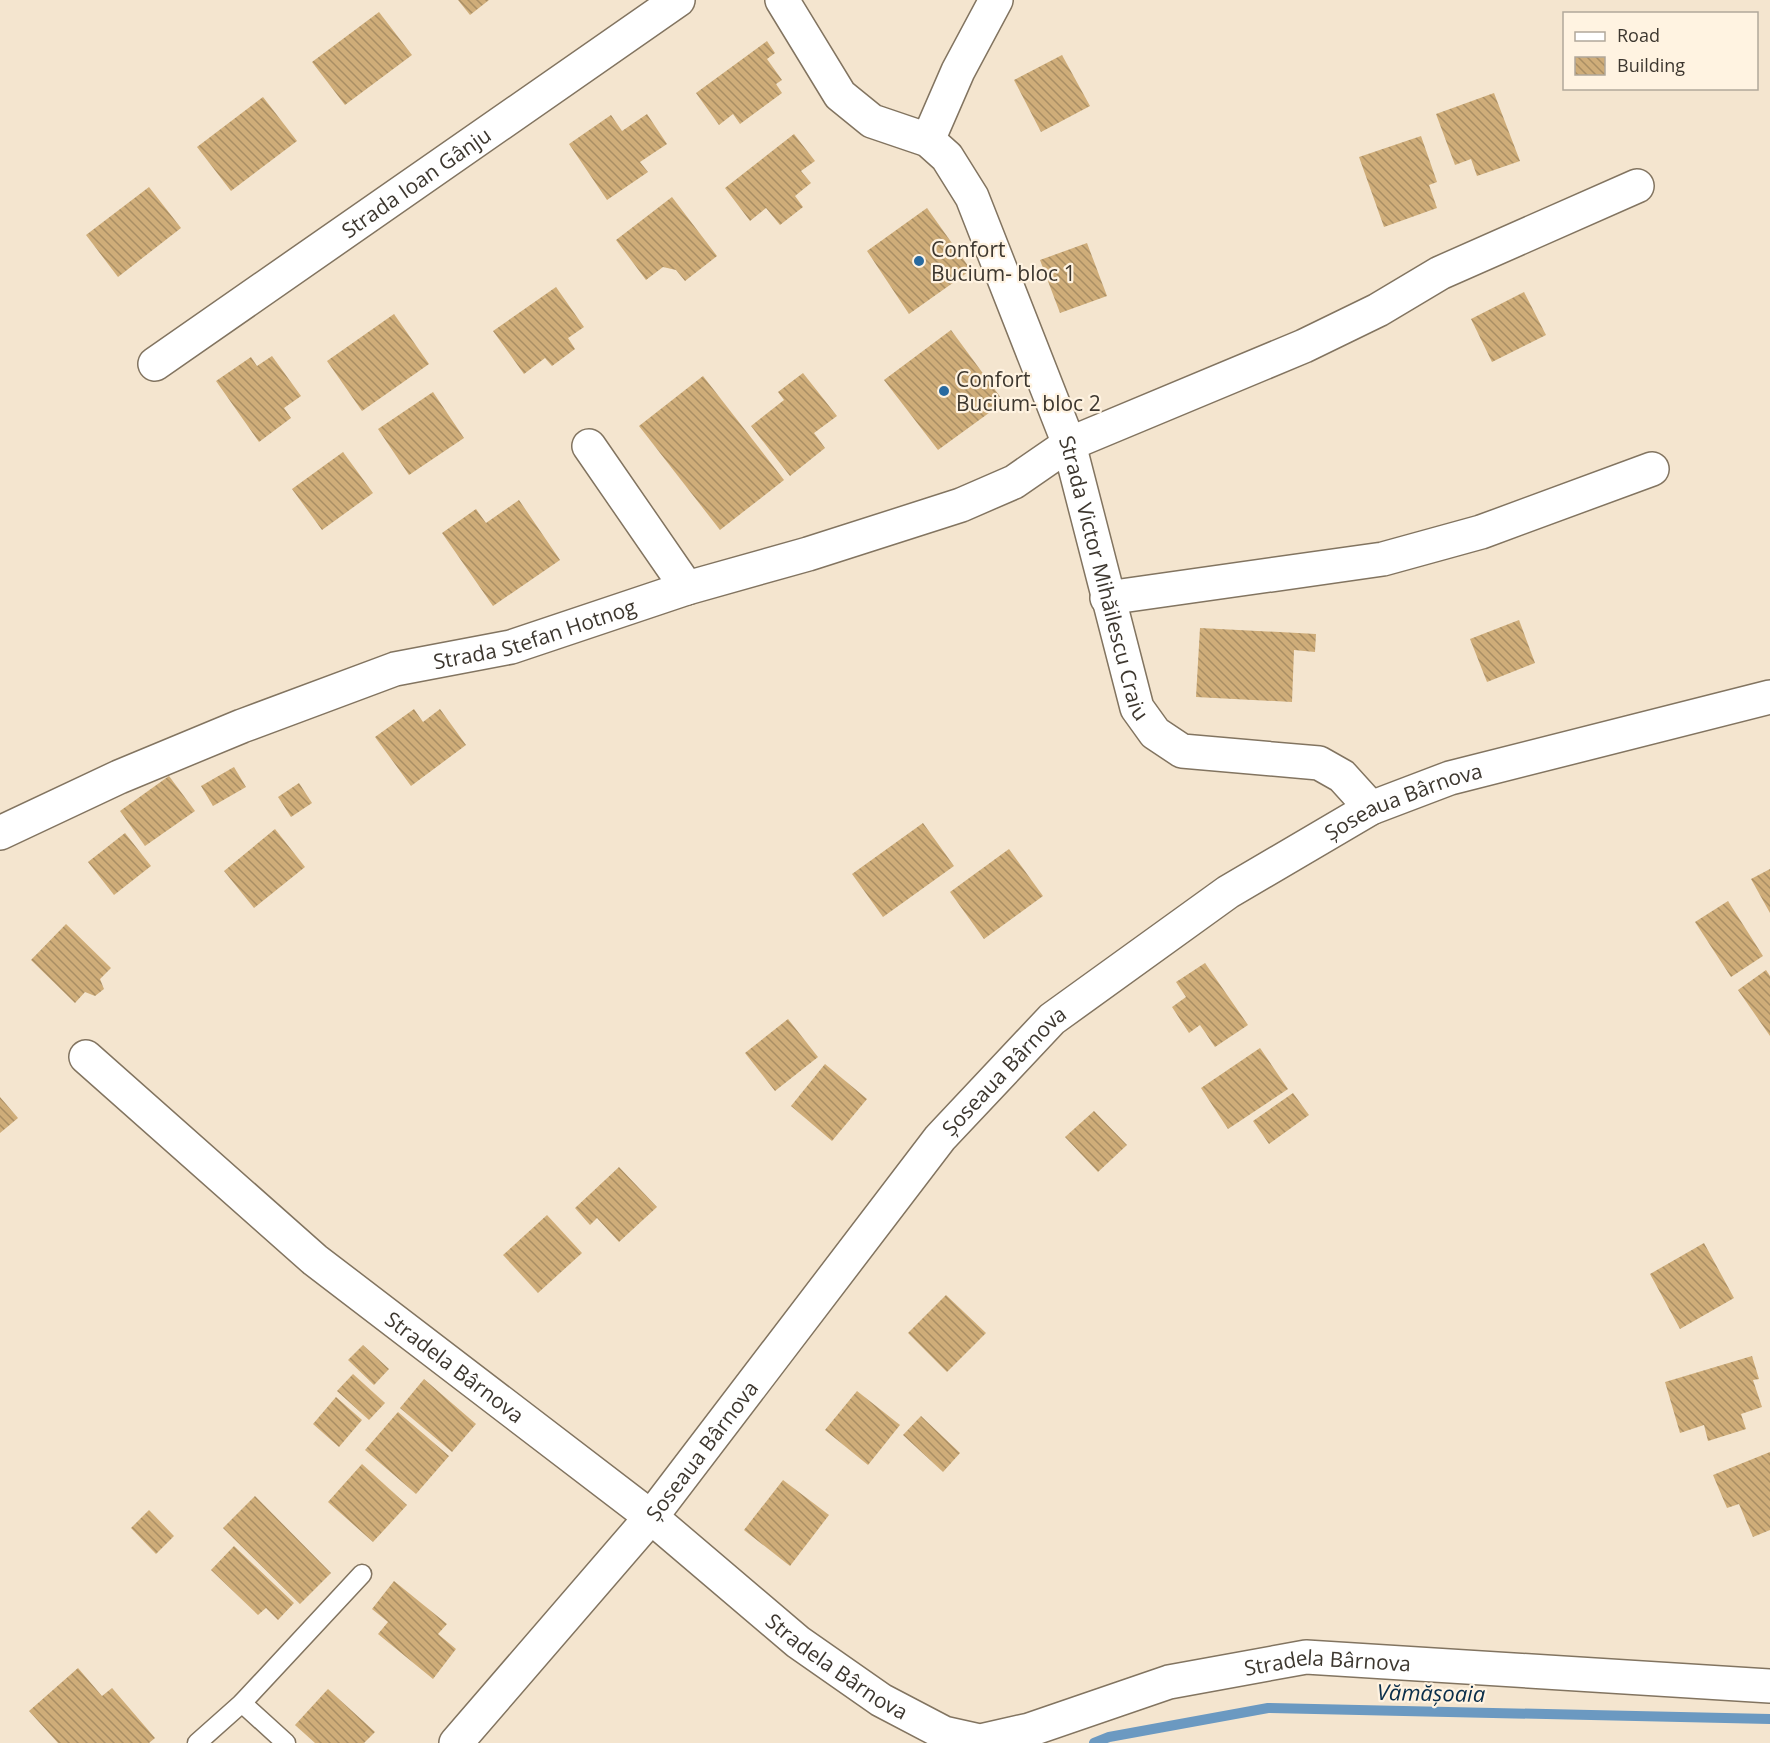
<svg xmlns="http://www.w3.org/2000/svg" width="1770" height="1743" font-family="'Open Sans',sans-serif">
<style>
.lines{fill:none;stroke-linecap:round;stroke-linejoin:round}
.stream{stroke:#6b99c1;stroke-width:10}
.building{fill:url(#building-back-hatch)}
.lane-casing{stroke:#827460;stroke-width:21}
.street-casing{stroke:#827460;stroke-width:36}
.secondary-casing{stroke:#827460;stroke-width:36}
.lane{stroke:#fff;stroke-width:18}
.street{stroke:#fff;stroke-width:33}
.secondary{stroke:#fff;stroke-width:33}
.poi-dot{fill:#286aa0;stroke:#fff3e1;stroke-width:2}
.labels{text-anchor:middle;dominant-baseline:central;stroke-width:4.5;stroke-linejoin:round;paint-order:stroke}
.street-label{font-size:21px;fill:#3d372f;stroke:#fff3e1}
.poi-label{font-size:21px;fill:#3d372f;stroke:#fff3e1;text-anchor:start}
.water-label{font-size:22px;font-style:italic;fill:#0a2e4a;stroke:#fff3e1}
</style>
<defs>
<pattern id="building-back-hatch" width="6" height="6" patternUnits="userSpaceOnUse" patternTransform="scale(1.5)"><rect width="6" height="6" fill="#cfad79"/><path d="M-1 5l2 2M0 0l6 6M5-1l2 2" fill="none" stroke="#a98e64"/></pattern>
</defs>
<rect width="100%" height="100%" fill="#f4e5cf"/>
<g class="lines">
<path class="stream" d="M1094 1743 1109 1737 1268 1708 1770 1719"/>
</g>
<g class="building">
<path d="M458 0H489L470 15Z"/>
<path d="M379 12 412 55 345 105 312 62Z"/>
<path d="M767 41 775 53 767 59 782 80 776 84 782 93 740 124 733 114 719 125 696 93Z"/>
<path d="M1062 55 1090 106 1041 132 1014 80Z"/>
<path d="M1494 93 1520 161 1477 176 1471 159 1455 165 1436 114Z"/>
<path d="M263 97 297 141 231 191 197 147Z"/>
<path d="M647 114 667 144 640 162 648 172 607 200 569 144 611 115 622 131Z"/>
<path d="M794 134 815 161 801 171 811 183 795 196 803 207 780 225 766 208 750 221 725 188Z"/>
<path d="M1421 136 1437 182 1429 185 1437 208 1384 227 1359 157Z"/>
<path d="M149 187 181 228 118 277 86 235Z"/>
<path d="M672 197 717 256 685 281 676 270 663 267 646 280 616 240Z"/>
<path d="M927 208 971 270 909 314 867 251Z"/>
<path d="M1087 243 1107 296 1060 313 1040 260Z"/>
<path d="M556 287 584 327 568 338 575 349 552 366 545 358 524 374 493 331Z"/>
<path d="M1524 292 1546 335 1492 362 1471 319Z"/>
<path d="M394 314 429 364 362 411 327 361Z"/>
<path d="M951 330 1004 402 938 450 884 380Z"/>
<path d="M272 356 301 396 284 408 291 418 259 442 216 381 251 357 257 366Z"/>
<path d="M803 373 837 416 814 433 825 448 790 476 751 426 784 400 778 392Z"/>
<path d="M703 376 784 480 720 530 639 426Z"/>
<path d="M433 392 464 438 409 475 378 429Z"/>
<path d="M343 452 373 493 322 530 292 489Z"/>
<path d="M519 500 560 560 493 606 442 533 476 509 486 523Z"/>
<path d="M1519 620 1535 663 1487 682 1470 639Z"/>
<path d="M1200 628 1316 634 1315 652 1294 650 1292 702 1196 697Z"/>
<path d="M414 709 423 722 440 709 466 745 411 786 375 737Z"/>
<path d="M234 767 246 787 213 806 201 786Z"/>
<path d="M169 776 195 811 145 846 120 811Z"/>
<path d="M299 783 312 803 291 817 278 797Z"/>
<path d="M923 823 954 866 883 917 852 874Z"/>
<path d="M275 829 305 867 254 908 224 871Z"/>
<path d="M125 833 151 866 114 895 88 862Z"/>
<path d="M1009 849 1043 896 984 939 950 892Z"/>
<path d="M1770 869V913L1751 879Z"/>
<path d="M1728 901 1763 956 1731 977 1695 922Z"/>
<path d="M66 924 111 968 100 979 104 989 95 996 85 992 75 1003 31 960Z"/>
<path d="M1205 963 1248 1025 1215 1047 1200 1025 1189 1033 1172 1007 1186 997 1176 982Z"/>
<path d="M1766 970 1770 976V1036L1738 990Z"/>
<path d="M788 1019 818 1057 775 1091 745 1053Z"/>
<path d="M1260 1048 1288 1089 1228 1129 1201 1088Z"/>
<path d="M825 1064 867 1099 832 1141 791 1106Z"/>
<path d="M1293 1093 1309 1115 1269 1144 1253 1121Z"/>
<path d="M0 1097 18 1118 0 1133Z"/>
<path d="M1094 1111 1127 1145 1098 1172 1065 1137Z"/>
<path d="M619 1167 657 1207 619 1242 597 1218 590 1225 575 1208Z"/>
<path d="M547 1215 582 1253 538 1293 503 1255Z"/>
<path d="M1704 1243 1734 1298 1680 1329 1650 1274Z"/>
<path d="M946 1295 986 1333 947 1372 908 1333Z"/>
<path d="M363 1345 389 1369 374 1385 348 1360Z"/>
<path d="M1752 1356 1759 1379 1753 1380 1762 1407 1741 1414 1746 1429 1708 1441 1704 1425 1680 1433 1665 1382Z"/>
<path d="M353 1374 385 1403 369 1420 337 1391Z"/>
<path d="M424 1379 476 1424 452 1452 400 1408Z"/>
<path d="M857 1391 900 1425 868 1465 825 1430Z"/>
<path d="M336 1397 362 1420 339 1447 313 1424Z"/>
<path d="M398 1412 449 1456 416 1494 365 1450Z"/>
<path d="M921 1416 960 1453 943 1472 903 1435Z"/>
<path d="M1770 1452V1530L1753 1537 1739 1504 1727 1508 1713 1475Z"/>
<path d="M362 1464 407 1505 373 1542 328 1502Z"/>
<path d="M783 1480 829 1515 790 1566 744 1530Z"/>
<path d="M255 1496 331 1573 300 1604 223 1528Z"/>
<path d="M149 1510 174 1536 156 1554 131 1528Z"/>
<path d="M234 1546 294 1603 278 1620 266 1608 258 1615 211 1570Z"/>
<path d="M394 1581 447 1624 438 1634 456 1649 433 1679 378 1634 388 1622 372 1609Z"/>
<path d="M78 1668 102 1696 112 1688 155 1738 149 1743H58L29 1711Z"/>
<path d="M328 1689 375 1732 364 1743H315L295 1725Z"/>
</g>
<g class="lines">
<g class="lane-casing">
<g id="lane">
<path d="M242 1703 286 1743"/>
<path d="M197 1743 242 1703 362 1574"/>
</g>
</g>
<g class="street-casing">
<g id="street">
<path id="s1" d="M782 0 840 95 872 121 928 140 947 157 972 197 1069 444 1137 708 1155 733 1182 751 1319 763 1342 776 1371 808"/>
<path d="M928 140 958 71 996 0"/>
<path id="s2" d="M155 364 678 0"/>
<path d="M589 446 687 588"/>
<path d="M1107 598 1383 559 1481 532 1652 469"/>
<path id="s3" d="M0 833 119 777 242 726 395 669 511 647 687 588 808 554 961 505 1014 482 1069 444 1304 346 1378 310 1440 273 1637 186"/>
<path id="s4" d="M86 1057 315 1260 651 1517 798 1642 881 1700 944 1733 980 1741 1029 1730 1169 1682 1306 1657 1770 1686"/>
</g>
</g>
<g class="secondary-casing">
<g id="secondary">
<path id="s5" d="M456 1743 651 1517 940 1138 1052 1019 1228 892 1371 808 1450 778 1770 697"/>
</g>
</g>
<use href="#lane" class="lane"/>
<use href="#street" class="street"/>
<use href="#secondary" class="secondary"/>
</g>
<g class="poi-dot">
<circle cx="919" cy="261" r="6"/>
<circle cx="944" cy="391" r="6"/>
</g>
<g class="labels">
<g class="street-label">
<text stroke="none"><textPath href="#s2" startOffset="318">Strada Ioan Gânju</textPath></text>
<text stroke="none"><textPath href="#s1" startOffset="688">Strada Victor Mihăilescu Craiu</textPath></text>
<text stroke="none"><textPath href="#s3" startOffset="572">Strada Stefan Hotnog</textPath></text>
<text stroke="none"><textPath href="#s5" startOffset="1354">Șoseaua Bârnova</textPath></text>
<text stroke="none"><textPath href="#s5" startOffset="868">Șoseaua Bârnova</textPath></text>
<text stroke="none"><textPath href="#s4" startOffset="482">Stradela Bârnova</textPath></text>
<text stroke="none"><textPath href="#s5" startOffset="382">Șoseaua Bârnova</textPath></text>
<text stroke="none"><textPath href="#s4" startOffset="968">Stradela Bârnova</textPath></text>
<text stroke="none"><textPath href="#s4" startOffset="1490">Stradela Bârnova</textPath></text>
</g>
<g class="poi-label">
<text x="931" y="249">Confort<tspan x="931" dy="24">Bucium- bloc 1</tspan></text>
<text x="956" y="379">Confort<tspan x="956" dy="24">Bucium- bloc 2</tspan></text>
</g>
<g class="water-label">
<text transform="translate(1431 1692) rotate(1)">Vămășoaia</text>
</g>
</g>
<rect x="1563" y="12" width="195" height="78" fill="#fff3e1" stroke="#b1a89a" stroke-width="1.5"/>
<rect x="1575" y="32" width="30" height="9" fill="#ffffff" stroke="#b1a89a" stroke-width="1.5"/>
<text x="1617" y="42" font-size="18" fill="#3d372f">Road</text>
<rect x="1575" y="57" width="30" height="18" fill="url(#building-back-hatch)" stroke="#b1a89a" stroke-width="1.5"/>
<text x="1617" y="72" font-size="18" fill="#3d372f">Building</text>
</svg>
